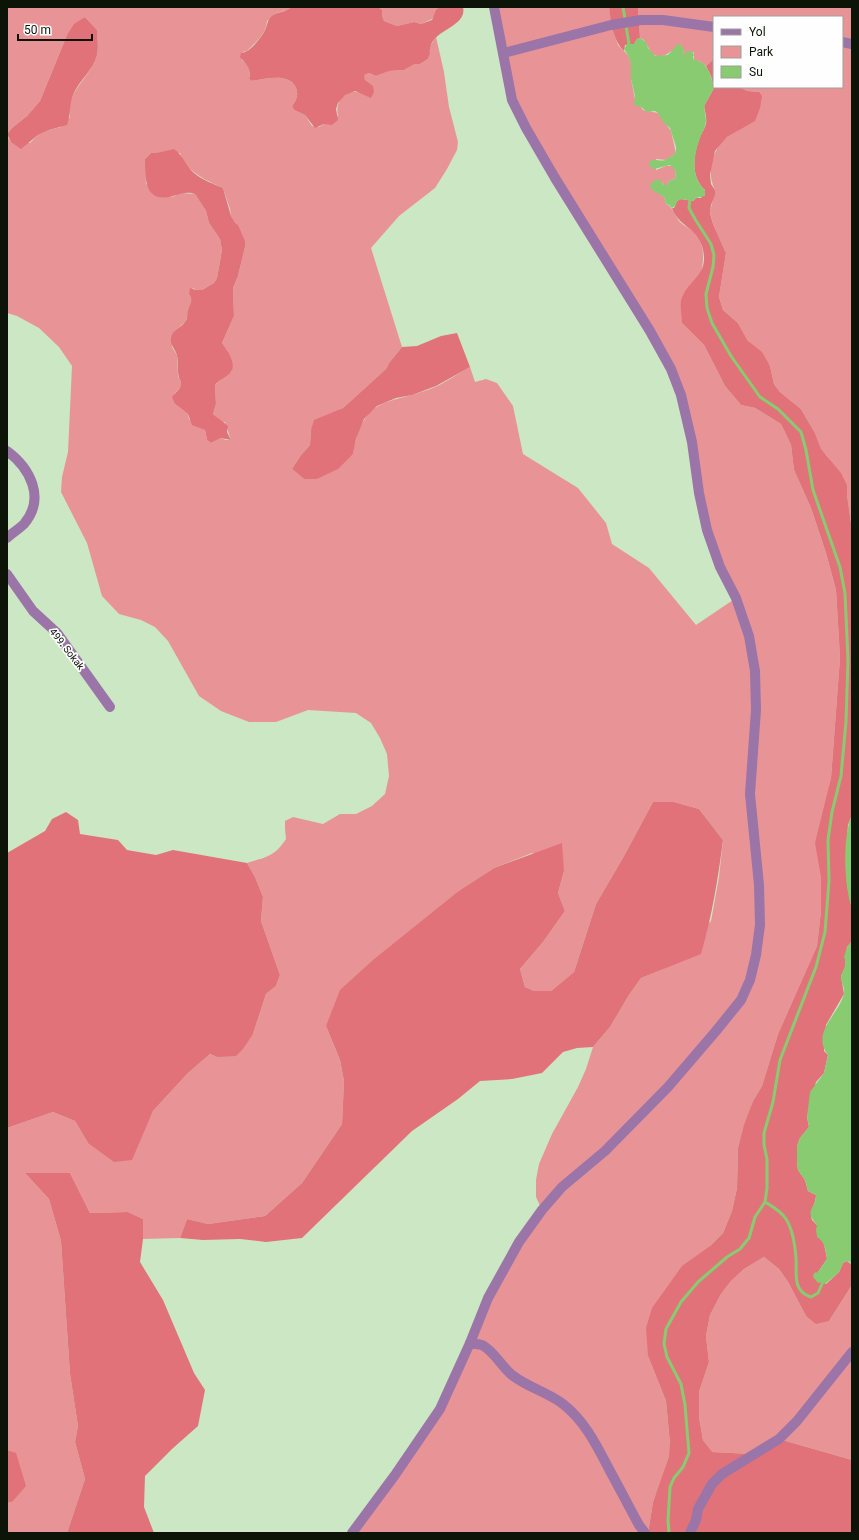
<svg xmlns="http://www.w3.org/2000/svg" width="859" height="1540" font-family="Roboto,sans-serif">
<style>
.green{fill:#e89497;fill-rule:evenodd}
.forest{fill:#e27279}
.water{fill:#89cb71}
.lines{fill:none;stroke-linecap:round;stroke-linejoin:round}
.stream{stroke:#89cb71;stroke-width:3}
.minor{stroke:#9b74a8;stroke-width:10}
.tertiary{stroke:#9b74a8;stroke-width:10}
.labels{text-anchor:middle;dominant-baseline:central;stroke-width:3.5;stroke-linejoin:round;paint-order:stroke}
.street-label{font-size:10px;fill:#0b1407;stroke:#fefefe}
</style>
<rect width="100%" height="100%" fill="#cce7c3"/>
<g class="green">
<path d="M7 7H291L288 10 276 13 267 21C266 34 256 42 247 51L243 52 242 60C249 65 251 71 249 79L252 81C265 79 290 72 296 88 299 95 296 101 292 106L294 110 305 115 312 126 319 127 338 116C335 105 342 89 356 92 361 92 367 96 372 97L363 75 369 73 376 76 388 71 404 70 415 64H420L428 59 430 54 429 48 436 37 444 72 449 107 458 142 457 150 447 169 435 188 399 216 371 248 402 347 389 363 386 369 343 408 329 415 311 430 310 445 301 455 292 469 304 479H317L353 454C364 393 389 406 435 387 447 382 458 373 470 367L475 382 486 379 497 383 513 406 523 454 578 488 606 523 612 544 649 568 696 625 736 598 720 567 681 395 512 100 494 7H609L614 34 618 45 628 55 631 63V79L635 99 643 110 658 113 671 131 676 153 666 160 656 159V170L666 166H673L675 170 676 178 669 181 667 185H664L662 182 657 192 664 197 666 204C673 206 675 217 680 222 685 227 692 229 697 236 714 259 691 299 682 323L704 345 725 386 741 405 755 408 781 424 791 445 794 470 811 508 826 553 836 590 840 658 831 778 825 807 821 877V911L817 946 778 1034 762 1086 753 1101 738 1148 737 1188 732 1211 723 1233 710 1246 648 1356 666 1401 670 1444V1457L653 1502 648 1533H352L440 1409 488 1298 542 1210 536 1197V1180L539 1164 552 1134 578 1087 586 1069 593 1047 610 1027 629 995 641 978 663 969 711 921 719 877 723 840 699 809 674 802H653L624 856 596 904 574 972 551 991H534L525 987 520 969 543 942 565 911 558 893 564 871 532 853 494 868 460 890 326 1026 340 1060 344 1081 342 1124 302 1183 265 1216 208 1224 187 1219 180 1238 143 1239V1219L128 1212 90 1213 70 1173H25L49 1199 61 1241 70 1374 78 1426 75 1442 85 1479 67 1533H7V1503L12 1502 16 1454 7 1450V1128L53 1112 75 1121 88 1143 145 1128 153 1111 188 1073 210 1054 217 1057 253 1034 266 994 276 986 280 975 261 921 263 897 255 877 247 863C266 857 274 857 286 839L285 829V821L293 817 323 824 340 814H356L372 806 385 794 389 776 387 754 380 738 371 723 356 713 308 710 276 722H249L221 711 199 696 168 641 155 627 141 620 119 614 102 596 87 543 61 492 62 477 68 452 72 366 59 347 39 328 17 316 7 313V136L11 142 30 143 38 135 49 130 61 127 70 117C65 91 91 78 97 55 99 48 97 38 97 30L85 17 67 35 40 101 27 116 12 128 7 134ZM161 152 180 153C186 172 206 180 223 188L230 209 231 216 245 247 238 276 233 288 234 316 222 343 227 350 232 371 220 380 215 385 216 404 213 414 221 422H225L231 440H226L221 438 211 443 207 440 205 430 189 419 188 414 175 404V393L180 388 181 382 178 376 177 355 172 347 175 331 185 322 188 316V311L192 303V299L189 294 193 288 196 290H202L214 283 217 278 222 250 220 239 209 223 206 211 195 194 182 193 172 197 146 184 145 159 151 153Z"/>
<path d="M379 7H442H440L432 19 421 24 414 22 397 26 384 21 382 15V10Z"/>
<path d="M638 7H852V530L847 495V485L827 456 821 450 815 433 801 409 780 392 774 384 770 366 748 341 738 323 723 310 719 297 726 253 713 224 710 212 715 190C706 173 712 150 727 137 731 134 737 132 740 128 747 119 753 103 759 92L748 91 738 87H842V17H714V59L706 66 701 62 694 60V52L683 57V54L684 51 680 44C672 50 664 61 652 54L644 40 640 38Z"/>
<path d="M764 1257 779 1269 788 1282 806 1316 829 1321 852 1285V1460L779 1439 752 1454 711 1452 703 1440 699 1417V1392L709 1362 706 1336 710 1315 721 1294 731 1281 744 1269Z"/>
</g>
<g class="forest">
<path d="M291 7H346C355 9 369 7 379 7L382 10V15L384 21 397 26 414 22 421 24 432 20 436 10 440 7H463C468 29 427 29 430 54L428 59 420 64H415L404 70 389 71 376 76 369 73 364 75 365 80 373 86 374 92 371 98 355 91 345 95 338 103 336 109 338 120 332 125 324 124 315 128 305 115 294 110 292 106C296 101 299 95 296 88 290 72 265 79 252 81L249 79C252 69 246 64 240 57L241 53C243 53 245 52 247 51 252 49 263 35 265 30 268 24 267 20 272 16 277 11 286 13 291 7Z"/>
<path d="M609 7H638L640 38 637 39 634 44 625 45 624 51C613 41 611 22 609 7Z"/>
<path d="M85 17 97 30C97 37 99 47 97 55 93 71 79 80 73 95 69 105 71 115 67 125L49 130 38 135 21 149 11 142 7 134 12 128 27 116 40 101 67 35 74 24Z"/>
<path d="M714 59V87H738L748 91 759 92 762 96 760 108 755 121 727 137 715 151 712 165 710 175 711 184 715 190V195L711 205 710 213 713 224 726 253 719 297 723 310 738 323 748 341 762 352 770 366 774 384 780 392 801 409 815 433 821 449 841 473 847 485V495L852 530V815L848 825 846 852 847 885 852 909V941L847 947 845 968 841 976 844 994 826 1025 824 1051 828 1055 824 1073 816 1082 807 1117 809 1127 800 1138 797 1146V1162L798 1170 805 1180 808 1191 816 1195C816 1204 809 1211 812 1220 813 1221 816 1224 817 1225 821 1232 826 1250 827 1259L818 1272 823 1282 826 1284 839 1272 843 1263 847 1261 852 1265V1285L829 1321 816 1324 806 1316 788 1282 779 1269 764 1257 744 1269 731 1281 721 1294 710 1315 706 1336 709 1362 699 1392V1417L703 1440 712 1452 752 1454 779 1439 852 1460V1533H648L653 1502 669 1457 670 1444 666 1401 648 1356 646 1328 652 1308 682 1266 710 1246 723 1233 732 1211 737 1188 738 1148 744 1125 753 1101 762 1086 778 1034 817 946 821 911V877L815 843 831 778 840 658 836 590 826 553 811 508 794 470 791 445 781 424 755 408 741 405 725 386 704 345 682 323C682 316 680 307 681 301 687 278 711 277 702 246 696 227 678 226 672 208H674L677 201 681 199 693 201 696 198H701L705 190C690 177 693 153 701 135 702 132 705 128 706 124 707 118 705 112 704 106L714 88 711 76 706 66Z"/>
<path d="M174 149C183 155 186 166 194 173 202 180 214 184 223 188L231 216 235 223 238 225 245 241V247L238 276 233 288 234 316 222 343C227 349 238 366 230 373 225 378 219 380 215 385L216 404 213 414C218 419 223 421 228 426L227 432 231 440 221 438 211 443 207 440 205 430 192 425 188 414 175 404 172 397 180 388 181 382C176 373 179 365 177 355 175 349 170 345 171 338 172 330 181 328 185 322 188 319 187 315 188 311 190 303 194 301 189 294L190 288 196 290H202L214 283 217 278 222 250 220 239 209 223 206 211 195 194C187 191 181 194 173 196 145 204 145 180 145 159L151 153 161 152Z"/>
<path d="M457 333 470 367 436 386 412 395 396 398 377 406 364 419 356 439 353 454 338 469 317 479H304L292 469 301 455 310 445 311 430 314 420 343 408 386 369 389 363 402 347 417 346 441 336Z"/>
<path d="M653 802H674L699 809 723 840C718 879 712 916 701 954L641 978 629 995 610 1027 593 1047 577 1048 563 1052 542 1073 512 1079 480 1081 458 1099 412 1131 302 1238 266 1242 240 1239 203 1240 180 1238 187 1219 208 1224 265 1216 302 1183 342 1124 344 1081 340 1060 326 1026 340 990 373 960 460 890 494 868 562 843 564 871 558 893 565 911 543 942 520 969 525 987 534 991H551L574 972 596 904 624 856Z"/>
<path d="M66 812 78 820 80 834 118 840 127 850 156 855 173 850 247 863 255 877 263 897 261 921 280 975 276 986 266 994 253 1034 243 1049 236 1056 217 1057 210 1054 188 1073 153 1111 132 1160 114 1162 88 1143 75 1121 53 1112 7 1128V853L45 831 52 819Z"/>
<path d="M25 1173H70L90 1213 128 1212 143 1219V1239L140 1262 163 1300 194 1373 205 1390 198 1426 172 1449 145 1476 144 1507 154 1533H67L85 1479 75 1442 78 1426 70 1374 61 1241 49 1199Z"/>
<path d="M7 1450 16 1453 26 1486 12 1502 7 1503Z"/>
</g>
<g class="water">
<path d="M640 38 646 42 648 48 655 56 668 55 679 43 684 49 683 57 686 52 692 51 694 55 693 57 694 60C708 61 711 76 714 88 711 94 707 99 705 105 703 111 708 119 705 126 704 130 701 134 700 138 694 155 690 177 705 190V196L696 198 693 201 681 199 677 201 676 205 672 208 669 205 666 204 664 197 652 190 650 186C652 181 655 179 660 180L664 185H667L669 181 676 178 675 170 670 165 654 169 650 167 649 162C655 157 659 162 665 160L676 153V147L670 128 663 122 658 113 655 111 647 112 641 107 634 105 635 96 631 79V64L628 55 624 49 627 44H634L637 39Z"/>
<path d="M852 815V909C844 886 842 837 852 815Z"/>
<path d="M852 941V1268L850 1262 847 1261 843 1263 839 1272 825 1284 823 1282 818 1283 813 1277 814 1273 818 1272 827 1259C826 1250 825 1242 817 1237L816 1230 817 1225C803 1209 816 1210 816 1195L808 1191 805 1180 798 1170 797 1162V1146L800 1138 809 1127 807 1117 810 1092 824 1073 828 1055C810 1032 840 1014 844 993 845 987 841 983 841 977 842 970 848 965 844 957L847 947Z"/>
</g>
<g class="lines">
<g class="stream">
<path d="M623 7 629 44"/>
<path d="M765 1202C773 1207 781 1211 786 1219 793 1230 795 1245 796 1258 797 1274 792 1291 811 1297L818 1293 823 1282"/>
<path d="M669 1533 668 1521 670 1487 674 1478 683 1467 689 1453 685 1405 681 1384 667 1357 664 1344 666 1329 681 1302 698 1282 727 1257 740 1249 749 1238 755 1217 765 1202 767 1188V1159L764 1145V1133L773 1102 780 1060 816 967 825 932 829 881 828 840 832 812 841 776 846 722 848 660 845 593 840 567 813 490 806 450 801 432 778 409 760 397 731 356 712 323 707 308 706 294 713 267 714 255 711 244 695 219 689 208 690 199"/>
</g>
<g class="minor">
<path d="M842 42 852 44"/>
<path d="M504 53 611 25 641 20H663L714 27"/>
<path d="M7 451C30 468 46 498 24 524 19 529 12 533 7 538"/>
<path d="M7 574 33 611 57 633 110 707"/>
<path d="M470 1343C473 1344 478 1344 482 1345 494 1351 502 1367 512 1375 527 1387 547 1392 563 1404 585 1421 597 1446 610 1471 620 1489 629 1507 639 1525L645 1533"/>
<path d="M690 1533 696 1520 698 1509 712 1484 722 1474 779 1439 797 1421 852 1352"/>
</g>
<path class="tertiary" d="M352 1533 395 1475 440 1409 470 1343 488 1298 519 1242 542 1210 562 1187 605 1151 668 1087 716 1031 741 1000 750 980 756 955 760 925 759 885 750 794 756 710 755 671 749 636 736 598 720 567 707 530 699 493 692 442 681 395 671 369 650 331 555 178 526 128 512 100 494 7"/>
</g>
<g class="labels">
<g class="street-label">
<text transform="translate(67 649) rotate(52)">499. Sokak</text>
</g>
</g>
<rect width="859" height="1540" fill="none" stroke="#0b1407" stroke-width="16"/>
<rect x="713" y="16" width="130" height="72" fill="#fefefe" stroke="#9da09b"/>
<rect x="721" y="29" width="20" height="6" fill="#9b74a8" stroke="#9da09b"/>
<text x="749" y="36" font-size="12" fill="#0b1407">Yol</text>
<rect x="721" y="46" width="20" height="12" fill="#e89497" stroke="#9da09b"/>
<text x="749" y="56" font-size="12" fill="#0b1407">Park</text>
<rect x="721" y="66" width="20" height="12" fill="#89cb71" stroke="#9da09b"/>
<text x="749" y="76" font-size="12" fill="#0b1407">Su</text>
<path d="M18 34v6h74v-6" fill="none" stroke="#0b1407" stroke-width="2"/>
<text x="24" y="34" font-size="12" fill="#0b1407" stroke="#fefefe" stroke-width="3" paint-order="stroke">50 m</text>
</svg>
